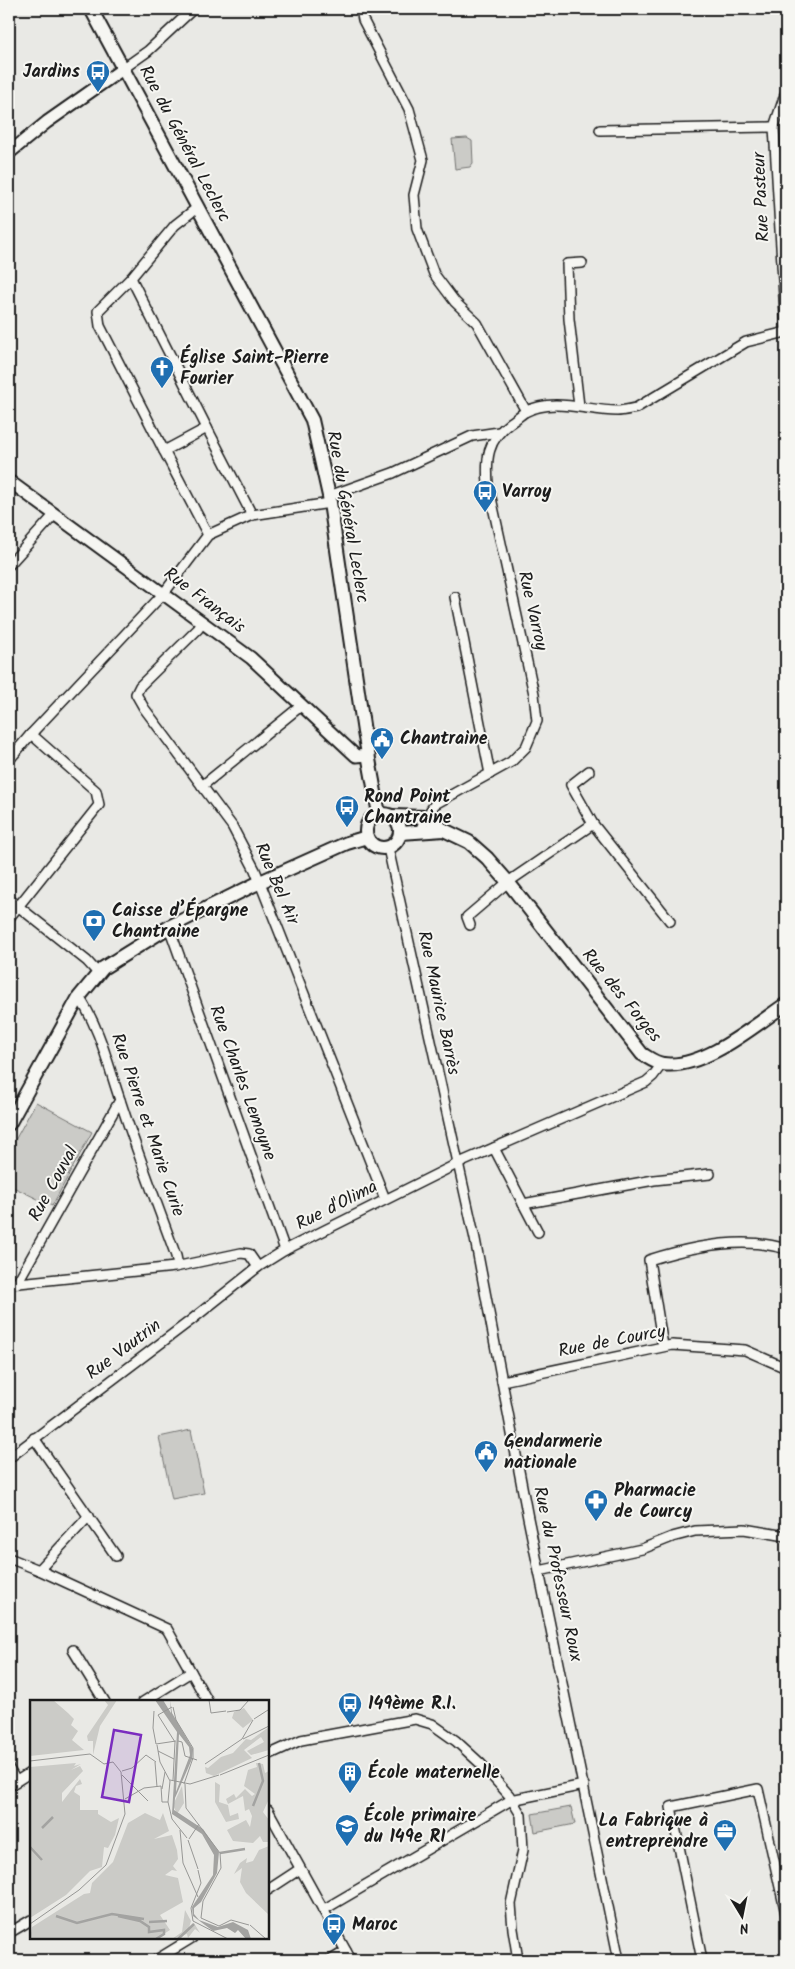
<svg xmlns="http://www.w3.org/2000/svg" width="795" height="1969" font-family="Kalam,sans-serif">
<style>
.green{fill:#cbcbc7;stroke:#747472}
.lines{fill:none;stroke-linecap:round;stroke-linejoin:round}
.minor-casing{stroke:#1c1c1c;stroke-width:12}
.tertiary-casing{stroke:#1c1c1c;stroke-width:15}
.secondary-casing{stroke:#1c1c1c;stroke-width:16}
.minor{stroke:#f6f6f2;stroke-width:9}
.tertiary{stroke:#f6f6f2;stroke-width:11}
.secondary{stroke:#f6f6f2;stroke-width:12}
.labels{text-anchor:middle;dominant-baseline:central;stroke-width:4;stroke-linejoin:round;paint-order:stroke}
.poi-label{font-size:18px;font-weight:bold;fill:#1c1c1c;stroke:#f6f6f2;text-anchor:start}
.street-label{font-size:18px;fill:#1c1c1c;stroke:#f6f6f2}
.inset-river{fill:none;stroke:#a3a3a1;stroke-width:2.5}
.inset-road{fill:none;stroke:#979795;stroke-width:1}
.view{fill:#7b2cbf;fill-opacity:0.15;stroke:#7b2cbf;stroke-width:2.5}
.inset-edge{fill:none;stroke:#1c1c1c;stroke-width:2.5}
</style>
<rect width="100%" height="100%" fill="#e9e9e5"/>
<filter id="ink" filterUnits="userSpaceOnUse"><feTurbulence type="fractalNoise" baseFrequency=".02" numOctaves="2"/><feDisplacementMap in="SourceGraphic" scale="10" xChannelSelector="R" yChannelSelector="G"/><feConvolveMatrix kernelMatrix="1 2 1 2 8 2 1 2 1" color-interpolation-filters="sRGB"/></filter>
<g filter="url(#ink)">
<g class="green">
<path d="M467 138 472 141 473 163 470 167 455 169 452 139Z"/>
<path d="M36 1102 92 1132 52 1206 9 1185V1151Z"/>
<path d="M191 1430 204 1493 172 1499 159 1437Z"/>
<path d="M571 1807 575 1824 535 1832 532 1814Z"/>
</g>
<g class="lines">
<g class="minor-casing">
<g id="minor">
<path d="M361 9 363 20 409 109 423 160 414 195 417 229 434 274 455 302 477 323 526 411"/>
<path d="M124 68 148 51 193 9"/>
<path d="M600 130 774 127"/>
<path d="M131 278 175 225 198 207"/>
<path d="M786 332 774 127 786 92"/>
<path d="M579 406 569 319 567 264 582 263"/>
<path d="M164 451 100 326 98 311 131 278 207 428"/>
<path d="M329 496 393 473 472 436 499 432"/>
<path d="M208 535 164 451 207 428 252 515"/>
<path d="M9 565 55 514"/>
<path d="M455 597 490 774"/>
<path d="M202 623 198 629 140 686 136 694 144 708 232 826 255 870 385 1199"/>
<path d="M9 760 31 734 164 593 208 535 252 515 330 503"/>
<path d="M589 771 571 785 593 824 670 921"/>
<path d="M202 786 302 705"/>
<path d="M420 831 426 817 435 804 511 762 526 747 537 721 534 694 488 484C486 459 487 440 510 423 515 420 520 415 525 412 554 397 587 411 617 411 623 411 630 409 636 408L746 342 786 332"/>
<path d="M388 848 475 1239 528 1518 619 1960"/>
<path d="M9 899 87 961 97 972"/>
<path d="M9 918 99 805 96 791 31 734"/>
<path d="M470 925 467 917 508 882 593 824"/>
<path d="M169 927 285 1250"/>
<path d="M79 997C100 1028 108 1065 120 1100 137 1152 157 1204 176 1256L178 1266"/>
<path d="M494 1148 538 1232"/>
<path d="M523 1204 654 1180 710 1174"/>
<path d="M17 1283 120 1100"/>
<path d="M9 1284 175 1267 241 1253 249 1254 258 1267"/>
<path d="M663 1346 649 1260C690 1247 744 1236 786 1249"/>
<path d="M502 1381 672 1345 745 1350 786 1368"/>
<path d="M34 1438 116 1556"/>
<path d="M9 1458 190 1321 258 1267 285 1250 457 1164 646 1082 653 1076 662 1064"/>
<path d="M9 1558 39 1570 167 1629 208 1702"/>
<path d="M39 1570 89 1516"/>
<path d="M539 1571 642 1549 672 1537 695 1531 744 1529 786 1536"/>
<path d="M73 1650 105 1702"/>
<path d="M143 1702 191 1672"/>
<path d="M268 1755 301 1740 415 1719 432 1724 456 1741 481 1764 509 1795 521 1815 523 1850 511 1904 513 1929 518 1960"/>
<path d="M9 1769 16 1781"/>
<path d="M9 1786 31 1772"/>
<path d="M268 1810 351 1960"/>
<path d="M268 1890 300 1869"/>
<path d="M323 1910 511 1800 584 1785"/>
<path d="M9 1933 31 1920"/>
<path d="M156 1960 192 1938"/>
<path d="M331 1960 346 1951"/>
<path d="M702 1960 671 1807 758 1789 786 1914"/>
</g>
</g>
<g class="tertiary-casing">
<g id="tertiary">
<path d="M9 153 47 122 124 68"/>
<path d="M9 481 251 658 356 756 369 755"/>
</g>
</g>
<g class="secondary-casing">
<g id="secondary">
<path d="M91 9 312 420 329 496 364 732 379 814"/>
<circle cx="383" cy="831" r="17"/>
<path d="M392 816 426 817 444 830 469 842 487 858 508 882 642 1054C649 1058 655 1063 663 1064 703 1070 755 1025 786 1004"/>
<path d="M401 833 444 830"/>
<path d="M9 1124 79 997 103 968 169 927 260 882 347 843 367 837"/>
</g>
</g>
<use href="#minor" class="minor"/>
<use href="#tertiary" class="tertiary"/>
<use href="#secondary" class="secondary"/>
</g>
</g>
<defs>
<g id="bus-pin" transform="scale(1.25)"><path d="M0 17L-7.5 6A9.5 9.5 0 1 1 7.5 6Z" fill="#1f6fb2" stroke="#f6f6f2"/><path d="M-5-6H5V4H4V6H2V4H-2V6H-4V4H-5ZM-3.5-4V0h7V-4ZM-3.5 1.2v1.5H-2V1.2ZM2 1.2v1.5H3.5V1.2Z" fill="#fff"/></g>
<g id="church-pin" transform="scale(1.25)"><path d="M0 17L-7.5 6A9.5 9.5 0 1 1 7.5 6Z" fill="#1f6fb2" stroke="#f6f6f2"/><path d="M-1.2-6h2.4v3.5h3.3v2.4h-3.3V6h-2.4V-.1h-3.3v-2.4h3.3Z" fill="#fff"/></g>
<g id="civic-pin" transform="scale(1.25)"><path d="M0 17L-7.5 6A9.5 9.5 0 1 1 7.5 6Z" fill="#1f6fb2" stroke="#f6f6f2"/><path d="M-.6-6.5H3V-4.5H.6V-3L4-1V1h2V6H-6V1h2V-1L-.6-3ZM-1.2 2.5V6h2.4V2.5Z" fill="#fff"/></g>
<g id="bank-pin" transform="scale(1.25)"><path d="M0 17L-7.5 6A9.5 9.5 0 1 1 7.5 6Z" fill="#1f6fb2" stroke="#f6f6f2"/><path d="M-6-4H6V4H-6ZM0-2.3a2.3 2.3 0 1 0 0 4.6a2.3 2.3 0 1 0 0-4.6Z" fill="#fff"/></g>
<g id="pharmacy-pin" transform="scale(1.25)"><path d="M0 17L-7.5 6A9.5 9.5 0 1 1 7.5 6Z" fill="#1f6fb2" stroke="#f6f6f2"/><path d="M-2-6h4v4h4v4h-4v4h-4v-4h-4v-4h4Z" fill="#fff"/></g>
<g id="building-pin" transform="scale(1.25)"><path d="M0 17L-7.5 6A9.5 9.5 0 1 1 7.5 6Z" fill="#1f6fb2" stroke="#f6f6f2"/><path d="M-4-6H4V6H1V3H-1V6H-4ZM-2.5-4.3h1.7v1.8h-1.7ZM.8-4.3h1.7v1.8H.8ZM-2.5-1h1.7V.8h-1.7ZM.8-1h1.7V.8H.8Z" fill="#fff"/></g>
<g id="school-pin" transform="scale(1.25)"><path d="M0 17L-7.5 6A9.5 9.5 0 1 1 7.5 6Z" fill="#1f6fb2" stroke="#f6f6f2"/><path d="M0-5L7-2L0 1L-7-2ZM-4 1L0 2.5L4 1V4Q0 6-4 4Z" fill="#fff"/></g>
<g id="office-pin" transform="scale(1.25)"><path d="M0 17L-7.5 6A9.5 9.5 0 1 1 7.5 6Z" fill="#1f6fb2" stroke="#f6f6f2"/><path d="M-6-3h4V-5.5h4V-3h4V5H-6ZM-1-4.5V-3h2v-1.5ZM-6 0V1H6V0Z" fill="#fff"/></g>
</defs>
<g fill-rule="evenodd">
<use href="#bus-pin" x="98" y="72"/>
<use href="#church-pin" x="162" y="368"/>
<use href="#bus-pin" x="485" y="492"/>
<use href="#civic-pin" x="382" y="739"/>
<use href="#bus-pin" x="347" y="807"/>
<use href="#bank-pin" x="94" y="921"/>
<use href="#civic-pin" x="486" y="1452"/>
<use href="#pharmacy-pin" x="596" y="1501"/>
<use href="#bus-pin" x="350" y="1704"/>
<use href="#building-pin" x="350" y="1773"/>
<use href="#school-pin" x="347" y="1826"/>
<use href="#office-pin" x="725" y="1831"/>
<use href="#bus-pin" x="334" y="1925"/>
</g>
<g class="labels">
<g class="poi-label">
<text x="80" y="72" text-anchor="end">Jardins</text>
<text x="180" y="358">Église Saint-Pierre<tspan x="180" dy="21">Fourier</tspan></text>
<text x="502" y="492">Varroy</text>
<text x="400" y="739">Chantraine</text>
<text x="364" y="797">Rond Point<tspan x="364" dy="21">Chantraine</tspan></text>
<text x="112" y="911">Caisse d’Épargne<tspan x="112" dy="21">Chantraine</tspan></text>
<text x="504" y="1442">Gendarmerie<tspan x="504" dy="21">nationale</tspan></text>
<text x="614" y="1491">Pharmacie<tspan x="614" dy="21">de Courcy</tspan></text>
<text x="368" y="1704">149ème R.I.</text>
<text x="368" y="1773">École maternelle</text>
<text x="364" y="1816">École primaire<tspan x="364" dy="21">du 149e RI</tspan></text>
<text x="708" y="1821" text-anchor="end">La Fabrique à<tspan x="708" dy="21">entreprendre</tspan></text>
<text x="352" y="1925">Maroc</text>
</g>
<g class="street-label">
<text transform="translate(184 144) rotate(62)">Rue du Général Leclerc</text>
<text transform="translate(762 197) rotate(-93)">Rue Pasteur</text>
<text transform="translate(347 517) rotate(80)">Rue du Général Leclerc</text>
<text transform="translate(204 601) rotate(37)">Rue Français</text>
<text transform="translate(532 611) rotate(77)">Rue Varroy</text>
<text transform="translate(276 884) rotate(67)">Rue Bel Air</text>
<text transform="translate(621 996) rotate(51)">Rue des Forges</text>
<text transform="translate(438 1003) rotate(78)">Rue Maurice Barrès</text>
<text transform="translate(242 1083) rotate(70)">Rue Charles Lemoyne</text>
<text transform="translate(147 1125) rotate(71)">Rue Pierre et Marie Curie</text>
<text transform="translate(54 1184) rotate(-61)">Rue Couval</text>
<text transform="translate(337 1206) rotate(-27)">Rue d'Olima</text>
<text transform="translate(612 1342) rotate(-11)">Rue de Courcy</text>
<text transform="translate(124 1350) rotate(-37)">Rue Vautrin</text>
<text transform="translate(557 1574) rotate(78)">Rue du Professeur Roux</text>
</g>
</g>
<g transform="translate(30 1700)">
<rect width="239" height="239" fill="#e9e9e5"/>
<path d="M0 0H23L38 13 44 19 41 25 48 31 42 40 54 50 0 56ZM74 0H87L70 26 63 55V41H58L57 36 78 5ZM214 8 223 20 213 28 202 18 204 12ZM239 27V50L221 55 217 51 234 42 231 37 214 50 222 58 184 76 176 73 175 67 178 68 191 57 203 53 216 39 221 40ZM46 63 44 66 51 64 41 70 50 66 53 71 32 93V102L50 79 52 84 46 86 44 92 50 96V110H68V114L81 122 89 118 85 135 78 148 74 147 72 167 60 171 36 195 0 218V67ZM226 63 233 64 235 73 239 71V99L233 112 239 120V142H233L230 136 223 143 203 141 197 130 216 120 220 127 222 116 219 109 215 111 213 96 198 104 196 99 204 94 206 98 215 89 222 96 225 94 214 86 218 70 227 67ZM185 82 190 85 189 102 198 105 200 116 208 113 209 119 196 122 185 102ZM152 86 154 103 147 114 143 105ZM115 113 130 120 133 113 139 131 124 139 142 135 147 150 148 159 143 166 147 171 142 170 135 175 148 178 153 202 130 215 140 230 126 239H0L2 227 54 194 60 193 62 183 83 162 98 123ZM239 146V215L216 193 210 182 212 168 204 174 210 163 217 158 216 163 223 161 229 150ZM155 210 161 221 159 228 164 223 170 233 165 229 158 238 157 234 142 239 152 232Z" fill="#cbcbc7"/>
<path d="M125 0H133L141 13 140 0 142 13 163 49 162 59 145 98 144 110 173 129 189 152 187 173 171 202 164 208V214L169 220 188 227 203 222 218 230 221 239H216L208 230 205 233 197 228 183 231 163 216 162 207 183 175 184 155 172 134 142 114 147 32ZM149 34 159 47 160 55 146 92Z" fill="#a3a3a1" fill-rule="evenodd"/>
<path class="inset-river" d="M223 106 233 81 229 63M12 128 23 117M0 147 12 160M190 153 215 149M26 216 47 223 82 214 114 219M88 216 110 221 119 227V232L134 230V234L126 239M119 222 137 221M148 239 164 224"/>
<path class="inset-road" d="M179 0 181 13 196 11M143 7 146 20 163 48V58M124 11 123 28 126 44M197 12 210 10 219 0M128 15 145 42M128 15 142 7M224 19 238 10M212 39 223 20M213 39 239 26M148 41 152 42 155 56 167 60M126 44 146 41M127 45 130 62 140 81 138 102 142 119 157 138M128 51 144 59M0 61 60 54 74 64 83 62 91 72M125 62 127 87M175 64 212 39M92 71 102 68 116 55 126 62M92 75 118 101M190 75 239 55M140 80 160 84 189 75M143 80 145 42M154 84 163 58M155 84 156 108 190 153M132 89 135 72M95 99 114 88 131 86 132 102H138M150 130 153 163 168 197M159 139 169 124M158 140 168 169M190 153 191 168 173 201 171 218 189 226 201 220 219 225M168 170 171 183 161 208 163 221 198 239M0 224 49 190 76 165 95 114 91 72M220 225 236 239"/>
<path class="view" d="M84 30 111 35 99 102 72 97Z"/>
<rect width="239" height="239" class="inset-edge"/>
</g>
<rect width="795" height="1969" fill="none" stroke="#f6f6f2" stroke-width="30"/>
<rect x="15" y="15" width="765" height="1939" fill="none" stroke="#1c1c1c" stroke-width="2" filter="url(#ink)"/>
<g transform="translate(742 1916) rotate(170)" stroke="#f6f6f2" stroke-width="4" paint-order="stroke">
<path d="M0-4L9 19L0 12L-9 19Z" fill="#1c1c1c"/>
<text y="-8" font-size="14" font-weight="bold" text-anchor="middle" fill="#1c1c1c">N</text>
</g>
</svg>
